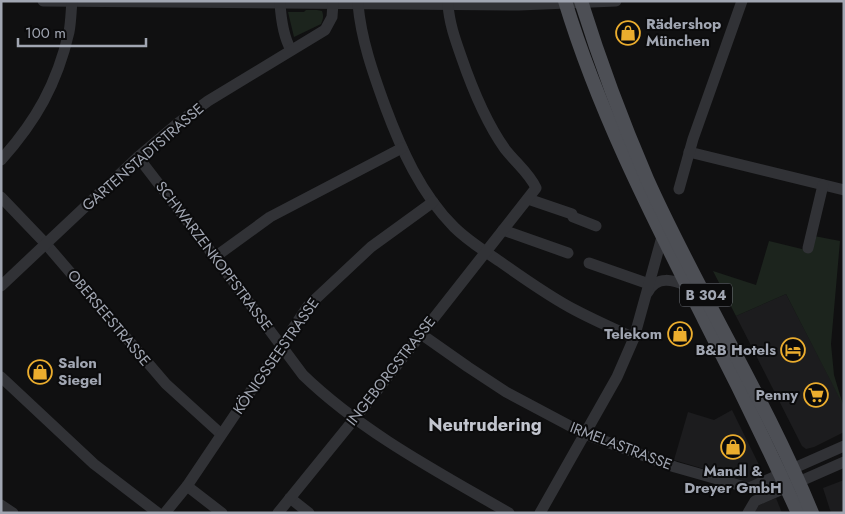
<svg xmlns="http://www.w3.org/2000/svg" width="845" height="514" font-family="Jost,sans-serif">
<style>
.built{fill:#1c1c1e}
.green{fill:#1c241d}
.lines{fill:none;stroke-linecap:round;stroke-linejoin:round}
.minor{stroke:#313236;stroke-width:11}
.major{stroke:#4d4f55;stroke-width:14}
.labels{text-anchor:middle;dominant-baseline:central;stroke-width:4;stroke-linejoin:round;paint-order:stroke}
.shield{fill:#0b0b0c;stroke:#747880;stroke-width:1}
.shield-label{font-size:14px;font-weight:bold;fill:#a1a6b2}
.poi-label{font-size:15px;font-weight:bold;fill:#a1a6b2;stroke:#0b0b0c;text-anchor:end}
.street-label{font-size:15px;fill:#a1a6b2;stroke:#0b0b0c}
.quarter-label{font-size:18px;font-weight:bold;fill:#c2c5ce;stroke:#0b0b0c}
</style>
<rect width="100%" height="100%" fill="#101011"/>
<g class="built">
<path d="M786 294 844 406V432L814 447 806 449 802 446 736 316Z"/>
<path d="M732 410 762 471V477L751 483 674 460 688 412 714 420Z"/>
<path d="M844 480V513H831L823 488Z"/>
<path d="M776 498 782 513H754L759 505Z"/>
</g>
<g class="green">
<path d="M306 10H317L322 11C324 17 323 19 321 24L294 37 288 12H304Z"/>
<path d="M814 236 840 241 831 344 834 375 843 405 786 294 736 316 713 271 756 285 769 241 810 251Z"/>
</g>
<g class="lines">
<g class="minor">
<path d="M43 1 519 5 616 1"/>
<path d="M280 3C281 19 283 36 291 50"/>
<path d="M358 4C361 39 373 73 385 106 401 149 421 194 454 227 468 241 486 252 502 263 526 280 550 297 575 310 594 320 614 329 634 338"/>
<path d="M689 152 844 190"/>
<path d="M138 157 215 257 303 375C362 432 438 472 509 513"/>
<path d="M1 160C36 121 57 84 69 32 71 22 71 11 72 1"/>
<path d="M679 189 693 139 742 1"/>
<path d="M1 197 45 243 166 384 221 434"/>
<path d="M528 199 572 214 573 217 596 226"/>
<path d="M503 230 568 253"/>
<path d="M808 248 823 185"/>
<path d="M215 257 270 217 402 148"/>
<path d="M589 263 649 284"/>
<path d="M1 286 138 157 177 124 208 101 325 30 332 17 333 3"/>
<path d="M648 292C657 275 673 280 688 286"/>
<path d="M421 334 468 367 506 392 585 434 675 467 749 488 844 446"/>
<path d="M1 377 94 464 158 513"/>
<path d="M187 486 222 513"/>
<path d="M290 498 309 513"/>
<path d="M1 505 13 513"/>
<path d="M165 513 187 486 308 306 371 247 433 202"/>
<path d="M278 513 364 407 536 188C530 174 515 162 505 149 485 121 472 88 461 56 455 39 449 22 448 4"/>
<path d="M540 513 617 377 634 338 662 237"/>
<path d="M748 513 755 501 844 462"/>
</g>
<g class="major">
<path d="M565 1C599 113 652 216 704 319 737 383 768 447 798 513"/>
<path d="M581 1C600 62 622 121 647 179 698 293 765 398 812 513"/>
</g>
</g>
<defs>
<g id="shop-ring" transform="scale(1.25)"><circle r="9.5" fill="#0b0b0c" stroke="#ebad2e" stroke-width="1.5"/><path d="M-5-2.5h2.3a2.7 3.5 0 0 1 5.4 0H5L5.5 6h-11ZM-1.5-2.5h3a1.5 2.3 0 0 0-3 0Z" fill="#ebad2e"/></g>
<g id="hotel-ring" transform="scale(1.25)"><circle r="9.5" fill="#0b0b0c" stroke="#ebad2e" stroke-width="1.5"/><path d="M-6-4.5h1.5V1H6V5H4.5V3h-9V5H-6ZM-4 0a1.8 1.8 0 1 1 3.6 0ZM.5 0V-2.5h3Q6-2.5 6 0Z" fill="#ebad2e"/></g>
<g id="supermarket-ring" transform="scale(1.25)"><circle r="9.5" fill="#0b0b0c" stroke="#ebad2e" stroke-width="1.5"/><path d="M-6-5.5h2.5l.6 2H6L4.5 2H-2.5L-4.4-4H-6ZM-1.5 3.2a1.3 1.3 0 1 0 .1 0ZM3 3.2a1.3 1.3 0 1 0 .1 0Z" fill="#ebad2e"/></g>
</defs>
<g fill-rule="evenodd">
<use href="#shop-ring" x="628" y="33"/>
<use href="#shop-ring" x="680" y="334"/>
<use href="#hotel-ring" x="793" y="350"/>
<use href="#shop-ring" x="40" y="372"/>
<use href="#supermarket-ring" x="816" y="395"/>
<use href="#shop-ring" x="733" y="447"/>
</g>
<g class="labels">
<rect class="shield" x="680" y="283.5" width="52" height="23" rx="4"/>
<g class="shield-label">
<text x="706" y="295">B 304</text>
</g>
<g class="poi-label">
<text x="646" y="24" text-anchor="start">Rädershop<tspan x="646" dy="17">München</tspan></text>
<text x="662" y="334">Telekom</text>
<text x="776" y="350">B&amp;B Hotels</text>
<text x="58" y="363" text-anchor="start">Salon<tspan x="58" dy="17">Siegel</tspan></text>
<text x="798" y="395">Penny</text>
<text x="733" y="471" text-anchor="middle">Mandl &amp;<tspan x="733" dy="17">Dreyer GmbH</tspan></text>
</g>
<g class="street-label">
<text transform="translate(143 157) rotate(-41)">GARTENSTADTSTRASSE</text>
<text transform="translate(214 256) rotate(53)">SCHWARZENKOPFSTRASSE</text>
<text transform="translate(109 318) rotate(50)">OBERSEESTRASSE</text>
<text transform="translate(276 356) rotate(-55)">KÖNIGSSEESTRASSE</text>
<text transform="translate(391 371) rotate(-52)">INGEBORGSTRASSE</text>
<text transform="translate(621 446) rotate(21)">IRMELASTRASSE</text>
</g>
<g class="quarter-label">
<text x="485" y="425">Neutrudering</text>
</g>
</g>
<rect width="845" height="514" fill="none" stroke="#a1a6b2" stroke-width="5"/>
<path d="M18 38v8h128v-8" fill="none" stroke="#a1a6b2" stroke-width="2.5"/>
<text x="25" y="38" font-size="15" fill="#a1a6b2" stroke="#0b0b0c" stroke-width="4" paint-order="stroke">100 m</text>
</svg>
